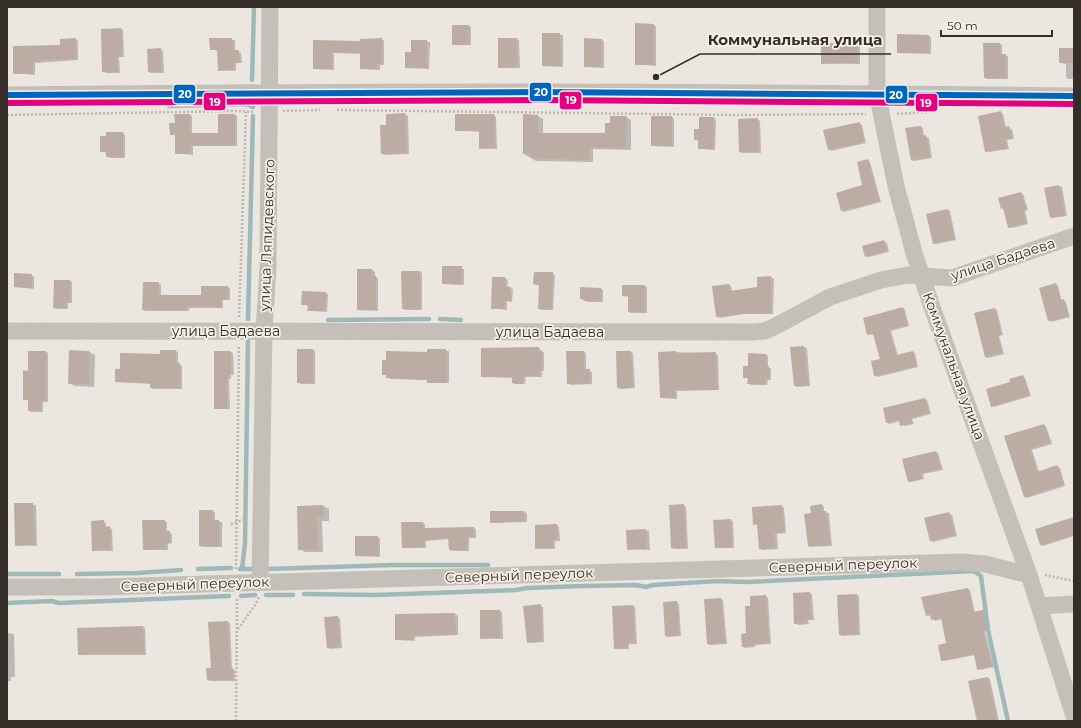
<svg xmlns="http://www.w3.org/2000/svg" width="1081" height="728" font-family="Montserrat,sans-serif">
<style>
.shadow{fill:#0003}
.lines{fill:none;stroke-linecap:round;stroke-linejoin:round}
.stream{stroke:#9fb9ba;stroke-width:4.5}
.building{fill:#bdaca4}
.path{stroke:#bdb7b2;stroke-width:2.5;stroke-dasharray:2 2;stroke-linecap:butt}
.minor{stroke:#c4bfb9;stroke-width:17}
.bus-1-casing{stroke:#f8f1e8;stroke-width:9}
.bus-2-casing{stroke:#f8f1e8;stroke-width:9}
.bus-1{stroke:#0065bd;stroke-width:6}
.bus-2{stroke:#e5007d;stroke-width:6}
.labels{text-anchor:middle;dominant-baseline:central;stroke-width:3.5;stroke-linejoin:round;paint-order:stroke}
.street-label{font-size:14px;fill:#342d28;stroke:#f8f1e8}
.leader{fill:none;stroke:#342d28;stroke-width:1.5}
.callout-dot{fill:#342d28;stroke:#f8f1e8;stroke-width:1.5}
.callout-label{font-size:15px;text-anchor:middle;font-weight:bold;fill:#342d28;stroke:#f8f1e8;stroke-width:3.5;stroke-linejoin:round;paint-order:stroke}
.line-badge{stroke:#f8f1e8;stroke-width:1.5}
.badge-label{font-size:11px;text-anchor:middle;font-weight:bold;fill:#fff}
</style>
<rect width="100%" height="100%" fill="#ebe6e0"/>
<g class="shadow">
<path d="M636 24 656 26V66L636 64Z"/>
<path d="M469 26 471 27V45L454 44Z"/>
<path d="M121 29 123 30 124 57H119L120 73H106L103 71Z"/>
<path d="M543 34 563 35V67L543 66Z"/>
<path d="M929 36 931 37V54L898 53Z"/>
<path d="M76 39 78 41V60L35 63V75L14 73V47L61 46Z"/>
<path d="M210 39 235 40V51L241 53 242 63H236V71L219 70 218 51 211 49Z"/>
<path d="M382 39 384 41V65H380V70L361 69V54L334 53V70L314 69V41L361 42Z"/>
<path d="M517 39 519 40 520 68H502L499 67Z"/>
<path d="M601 40 604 41V68L587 67 585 66Z"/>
<path d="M412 41 430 42 429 69 406 68 412 53Z"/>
<path d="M857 44 860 45V64L822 63Z"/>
<path d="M1000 44 1002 45V55L1008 56V79H987L985 78Z"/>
<path d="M161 49 163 51 164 73H151L149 72Z"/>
<path d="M1074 49V79H1069L1066 78V64L1060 63Z"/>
<path d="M1001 112 1003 114 1006 128 1012 129 1014 139 1007 140 1009 149 989 152 986 151Z"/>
<path d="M405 114 408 116 409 154 384 155 382 153 387 126V115Z"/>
<path d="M190 115 192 116V134H219L234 115 237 116V146H193V155L176 153V135L171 134 176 124Z"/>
<path d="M494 115 496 117 497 149 480 148V132L456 130Z"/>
<path d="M538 116 543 119V134H606L611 124 626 117 631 120V150L593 149V162L536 161 524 154Z"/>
<path d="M672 117 674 119V147L652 146Z"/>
<path d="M714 118 716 120 715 150 702 149 699 148V141L695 140 700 130Z"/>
<path d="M757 119 760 121 761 153H742L740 152Z"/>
<path d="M859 123 862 125 866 143 831 151 829 149Z"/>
<path d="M921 127 923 128 924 136 929 138 932 158 914 161 911 160Z"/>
<path d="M123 133 125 135V158H110L107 156V153L101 151Z"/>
<path d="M868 160 870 162 881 202 844 212 842 211 863 186Z"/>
<path d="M1059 186 1062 187 1067 216 1053 218 1051 217 1045 188Z"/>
<path d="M1021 193 1023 194 1028 210 1025 211 1028 224 1012 228 1009 227 1005 210 1002 208Z"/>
<path d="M947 210 950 211 956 240 936 244 933 243Z"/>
<path d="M884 241 887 243 889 252 868 257 866 256Z"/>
<path d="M443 267 464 269V285L443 283Z"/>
<path d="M358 270H372L375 272V277L378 278V311L358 310Z"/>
<path d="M420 272 422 273V310H405L403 308Z"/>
<path d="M552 273 555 275 553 310H541L539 308 540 286 534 284Z"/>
<path d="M15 274 34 276V289L15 287Z"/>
<path d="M771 277 774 279 773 314H744L719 318 717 316 729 285 731 286 732 291 758 288V278Z"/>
<path d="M493 278H505L508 280 507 288 513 289 512 302 507 301V310L492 308Z"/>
<path d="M70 281 72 282V303H68V309H57L54 308Z"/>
<path d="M159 283 161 285V296H202L228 287 230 288V300H223V308H189V311H145L143 309Z"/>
<path d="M1056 284 1058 286 1062 301 1066 302 1070 317 1051 322 1049 320Z"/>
<path d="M645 286 647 287V313H631L629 312V297L623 296Z"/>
<path d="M601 289 603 290V302H588L581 299Z"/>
<path d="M325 293 328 294 327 312 311 311 308 310 309 306 302 304Z"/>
<path d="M902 308 905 310 909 326 891 331 898 356 912 352 915 353 918 367 878 377 875 375 881 360 875 335 868 334Z"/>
<path d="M994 309 997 310 1003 335 999 336 1004 354 988 358 985 357Z"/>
<path d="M804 347 807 348 810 386 797 387 795 386 791 348Z"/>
<path d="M539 348 544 353V371H542V377H526L525 384H515L513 383V378L482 377V349Z"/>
<path d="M313 350 315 351V384H301L298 382Z"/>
<path d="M428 350 449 351V383H430L428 380 390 379 387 375 383 374 428 353Z"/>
<path d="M70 351 89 352 95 355 94 387 75 386 69 383Z"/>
<path d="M176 351 178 352V364L182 366V389H154L151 388V384L116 382 121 370 161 355Z"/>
<path d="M46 352 48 353V402H43V412H31L29 410V400L24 399 29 372Z"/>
<path d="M231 352 233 353 234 375H231V379H229L230 409H218L215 408Z"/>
<path d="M584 352 586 353V370L592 372V384L570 385 568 383Z"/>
<path d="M631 352 633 353 635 388 621 389 618 388Z"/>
<path d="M676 352 718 355 719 390 677 391V399L661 398Z"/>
<path d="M766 354 768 356V367L771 369V380H768L767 385H751L748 383 749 379 744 377 749 367Z"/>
<path d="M1023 376 1025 378 1031 396 994 407 992 406 1011 383Z"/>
<path d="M925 399 927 400 931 414 912 419 914 424 904 426 900 421 889 424 887 422Z"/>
<path d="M1044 425 1046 426 1052 444 1032 450 1039 472 1057 466 1060 468 1065 486 1027 498 1025 497 1005 437Z"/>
<path d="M936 452 938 453 943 470 923 474 924 479 911 482 909 481Z"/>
<path d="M15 504 36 505 37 546 16 545Z"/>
<path d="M684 505 686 507 688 549H674L672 548Z"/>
<path d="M822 505 824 507V512L829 513 832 546 811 547 808 546 812 514Z"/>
<path d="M323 506 329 509V521H322L323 552H305L299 549Z"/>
<path d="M782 506 784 508 786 533 777 534 778 549 762 550 760 548 758 525 754 524Z"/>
<path d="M212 511 215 512V521L222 522V547H202L200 546Z"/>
<path d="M491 512H524L527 513V522L494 523 491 522Z"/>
<path d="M949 513 952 515 957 536 933 542 930 540Z"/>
<path d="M1074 519V536L1043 546 1041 545Z"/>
<path d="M731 520 733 522 734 548H718L716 547Z"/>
<path d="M103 521 106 523V527L112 529 113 551 93 550Z"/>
<path d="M164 521 167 522V532L172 534V543L168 544V550H144Z"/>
<path d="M423 523 425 524V529L473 528 476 529V538H469V551H452L450 550 449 539 426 541V548H403Z"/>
<path d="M557 525 559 527 560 541H555V549L536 548Z"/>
<path d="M646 530 649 531 650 550 628 549 627 531Z"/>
<path d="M377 537 380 538V557L356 556Z"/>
<path d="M968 589 970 590 975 613 983 612 986 613 988 631H985L994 667 980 670 978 669 975 655 944 661 942 660 947 644 942 619 935 621 932 616 927 615Z"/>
<path d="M810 593 812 594 814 620H808L809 624 798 625 795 623Z"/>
<path d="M856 595 859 596 860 635 842 636 840 635Z"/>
<path d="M766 596 768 598 771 644 755 645V647L745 648 743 647 748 634 751 607Z"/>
<path d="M721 599 723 600 727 644 710 645 708 644Z"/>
<path d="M677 602 679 604 681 636 668 637 666 636Z"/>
<path d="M540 605 543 607 544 642 531 643 528 642Z"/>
<path d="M633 606 635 607 637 644H629V649H617L615 648Z"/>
<path d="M500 611 502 612 503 639 481 638Z"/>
<path d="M455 614 458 616V635L415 637V641L396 640V615Z"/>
<path d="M338 617 340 619 342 648 330 649 328 648Z"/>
<path d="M227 622 230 623 232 669 235 670V681H210L208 680Z"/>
<path d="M143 627 145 628 146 655 79 654Z"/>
<path d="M7 633 14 634 15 677H11V681H7Z"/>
<path d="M988 678 990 679 999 721H978Z"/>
</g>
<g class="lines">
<g class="stream">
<path d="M252 80 254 7"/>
<path d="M169 106 246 104 253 107"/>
<path d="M248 319 253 116"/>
<path d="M440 319 461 320"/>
<path d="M328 320 429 319"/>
<path d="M198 569 231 568"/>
<path d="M240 569H253"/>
<path d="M242 569 245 544 248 341"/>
<path d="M267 569 392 565H488"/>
<path d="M7 574H59"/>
<path d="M77 574 138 573 181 570"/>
<path d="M304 594 375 595 516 590 527 588 583 586 636 585 646 587 653 585 718 581 746 582 974 571 981 576 988 630 1008 721"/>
<path d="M266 595H293"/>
<path d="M241 596 255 595"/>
<path d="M7 603 52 601 58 603 229 596"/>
</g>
</g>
<g class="building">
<path d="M635 23 654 24V65H635Z"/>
<rect x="452" y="25" width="17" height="20"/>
<path d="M121 28 122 57H117L118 72H102L101 29Z"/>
<path d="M542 33H560L561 66H542Z"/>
<path d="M897 34 929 35V53H897Z"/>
<path d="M76 38V59L41 60V62H33V74H13V46L60 45V39Z"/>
<path d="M209 38H232L233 50H239V62H233L234 70 218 71 217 50H210Z"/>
<path d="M382 38V64H377V69H360V53L332 52V69H313V40L360 41V39Z"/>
<path d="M498 38H517V67L498 68Z"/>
<path d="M584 38 602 39 601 67H584Z"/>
<path d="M411 40H427V68H405V52H411Z"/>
<path d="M821 43H858V63L821 64Z"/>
<path d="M983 43H1000V54H1006V78H984Z"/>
<path d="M161 48V72H148L147 49Z"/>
<rect x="1059" y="48" width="15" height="15"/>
<path d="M1001 111 1004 127 1009 126 1012 138 1005 139 1007 148 985 152 978 116Z"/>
<path d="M405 113 407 153 381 154 380 125H386V114Z"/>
<path d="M174 114H190V133H218V114H235V145H190V154H175V135H170L169 123H175Z"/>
<path d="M455 114H494L495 148 479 149V131H455Z"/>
<path d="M523 114 538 115V133H605V123H610V116H627L626 148 589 147V160L530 158 531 154H523Z"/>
<rect x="651" y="116" width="21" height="30"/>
<path d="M699 117H714L713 149H698V140H694V129H699Z"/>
<path d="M758 118 759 152H739L738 119Z"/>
<path d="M860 122 864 142 828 150 823 130Z"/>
<path d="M921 126 922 136 926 135 930 157 911 160 905 128Z"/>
<path d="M106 132H123V157H106V152H100V136H106Z"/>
<path d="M868 159 879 201 841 211 836 193 862 185 857 162Z"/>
<path d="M1059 185 1065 215 1050 218 1044 188Z"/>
<path d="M1021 192 1026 209 1023 210 1026 223 1008 228 1003 208 1001 209 998 198Z"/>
<path d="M948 209 954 239 933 244 926 214Z"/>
<path d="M884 240 887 251 865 257 862 246Z"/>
<path d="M442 266H462L461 285 442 284Z"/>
<path d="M357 269H372V276H376V310H357Z"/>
<path d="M401 271H420V309H402Z"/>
<path d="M534 272H553L551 309H538L539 285 533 284Z"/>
<path d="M14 273 32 274V288L14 287Z"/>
<path d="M771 276V313L741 314 716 317 712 286 729 284 730 291 757 287V277Z"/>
<path d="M492 277H505V286L511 287 510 301H505V309H491Z"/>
<path d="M54 280H70V302H66V308H53Z"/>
<path d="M143 282H159V295H201V286H228V299H221V307H187V310H142Z"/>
<path d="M1056 283 1060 300 1064 299 1068 316 1048 321 1039 288Z"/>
<path d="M622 285H645V312H628V296H622Z"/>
<path d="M580 287 601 288V301H584V299H580Z"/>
<path d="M302 291 326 292 325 311H307L308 305H301Z"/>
<path d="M903 307 907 325 889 330 896 355 913 351 916 366 874 376 871 361 880 359 873 334 867 335 863 318Z"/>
<path d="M995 308 1001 334 998 335 1002 353 985 357 974 313Z"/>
<path d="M804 346 808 385 794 386 790 347Z"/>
<path d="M539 347V351H542V370H539V376H523V384L512 383V377H481V348Z"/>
<rect x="297" y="349" width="16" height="34"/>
<path d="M427 349H446L447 383H427V380L386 378V375H382V360H386V351L427 352Z"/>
<path d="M69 350 89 351V384H68Z"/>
<path d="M160 350H176V363H180V388H150V383L115 382V369H120V353L160 354Z"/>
<path d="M28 351H46V401H41V411H28V400H23V370L28 371Z"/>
<path d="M214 351H231V374H229V378H227V409H214Z"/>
<path d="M566 351H584V369H590V383L567 384Z"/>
<path d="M616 351H631L633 388H617Z"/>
<path d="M676 351V353L716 352 717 390H675V398H660L658 352Z"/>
<path d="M748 353 766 354V366H769V379H765V384H747L748 378H743V366H748Z"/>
<path d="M1023 375 1029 395 991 407 986 389 1010 382 1009 379Z"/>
<path d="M925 398 929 413 911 418 912 423 900 426 899 420 886 423 883 408Z"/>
<path d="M1044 424 1050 442 1030 449 1037 472 1057 465 1064 484 1024 497 1004 436Z"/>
<path d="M936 451 941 469 921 473 922 478 908 482 902 459Z"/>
<path d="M14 503H33L35 545 15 546Z"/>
<path d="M684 504 686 548H671L669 505Z"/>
<path d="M822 504V511H826L830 545 808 546 804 514 811 513 810 506Z"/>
<path d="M323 505 324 518H317L318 549 298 550 297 506Z"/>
<path d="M782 505 784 532 774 533 776 548 759 549 757 524 753 525 752 507Z"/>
<path d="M199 510H213V520H219L220 546H199Z"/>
<path d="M490 511H524L525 521 490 523Z"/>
<path d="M949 512 955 535 930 541 924 518Z"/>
<path d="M1074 517V535L1040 545 1035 529Z"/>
<path d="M731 519 732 547 715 548 713 520Z"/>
<path d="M104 520V527L110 526 111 550 92 551 91 521Z"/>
<path d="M142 520H165V531H170V543H166V549L143 550Z"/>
<path d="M401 522H423V528L474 527V537H467V550H449L448 538 424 540V547L402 548Z"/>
<path d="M557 524V540H553V548L535 549V525Z"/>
<path d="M646 529 647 549 627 550 626 530Z"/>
<rect x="355" y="536" width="23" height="20"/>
<path d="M968 588 973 612 983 610 986 630H983L992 666 977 670 974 654 941 661 938 645 946 643 941 618 931 620 930 615 926 616 921 597Z"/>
<path d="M810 592 811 619 806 620 807 623 794 624 793 593Z"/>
<path d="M857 594 858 634 839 635 837 595Z"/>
<path d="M766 595 769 643 753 644V646L742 647 741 634 746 633 745 606H750V596Z"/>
<path d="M721 598 725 643 707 644 704 599Z"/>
<path d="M677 601 679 636H665L663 602Z"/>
<path d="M541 604 542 641 527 643 523 606Z"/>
<path d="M633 605 635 643H627V648L614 649 612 606Z"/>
<path d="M480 610H500V638L480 639Z"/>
<path d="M455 613 456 634 413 636V640H395V614Z"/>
<path d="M338 616 340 647 327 648 324 617Z"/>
<path d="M228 621 230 668H233V680H207L206 668H211L208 622Z"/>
<path d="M143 626 144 654 78 655 77 628Z"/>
<path d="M988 677 997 721H977L968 681Z"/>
</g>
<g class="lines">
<g class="path">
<path d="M337 110 738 115 866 114"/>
<path d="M283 111 320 110"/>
<path d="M897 114 928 112"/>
<path d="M7 115 235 111 254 112"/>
<path d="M239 317 246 112"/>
<path d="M231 524 246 519"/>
<path d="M236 569 239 346"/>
<path d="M1045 575 1074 581"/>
<path d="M238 629 255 605 259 597"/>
<path d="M236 721 237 598"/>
</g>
<g class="minor">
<path d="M877 7V93L896 186 914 253 934 313 1029 575 1074 716"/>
<path d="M7 95C363 91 718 91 1074 96"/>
<path d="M7 331 752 332 764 331 774 327 830 297 881 280 908 275 952 278 1074 236"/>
<path d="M260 582 264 331 268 268 270 7"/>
<path d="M7 587H104L962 562 985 564 1029 575"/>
<path d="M1039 606 1074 604"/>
</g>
<g class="bus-1-casing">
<path id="bus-1" d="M7 95 540 92 1074 96"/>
</g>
<g class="bus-2-casing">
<path id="bus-2" d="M7 103 540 100 1074 104"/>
</g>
<use href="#bus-1" class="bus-1"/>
<use href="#bus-2" class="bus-2"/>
</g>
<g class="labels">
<g class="street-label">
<text transform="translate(267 235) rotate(-88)">улица Ляпидевского</text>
<text transform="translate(1003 259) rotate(-18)">улица Бадаева</text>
<text x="226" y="331">улица Бадаева</text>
<text x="550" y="332">улица Бадаева</text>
<text transform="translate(954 366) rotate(70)">Коммунальная улица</text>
<text transform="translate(843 565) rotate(-2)">Северный переулок</text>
<text transform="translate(519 575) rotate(-2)">Северный переулок</text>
<text transform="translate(195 584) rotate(-2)">Северный переулок</text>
</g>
</g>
<path class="leader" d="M656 77L700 54H891"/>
<circle class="callout-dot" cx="656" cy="77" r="4"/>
<g class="callout-label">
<text x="795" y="45">Коммунальная улица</text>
</g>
<g class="line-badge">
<rect x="529" y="82" width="23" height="20" rx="4" fill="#0065bd"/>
<rect x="173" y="84" width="23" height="20" rx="4" fill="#0065bd"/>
<rect x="885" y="85" width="23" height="19" rx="4" fill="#0065bd"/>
<rect x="559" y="91" width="23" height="19" rx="4" fill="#e5007d"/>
<rect x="203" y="92" width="23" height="19" rx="4" fill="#e5007d"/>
<rect x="915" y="93" width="23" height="19" rx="4" fill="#e5007d"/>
</g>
<g class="badge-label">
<text x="541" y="96">20</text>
<text x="185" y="98">20</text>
<text x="896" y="99">20</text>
<text x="571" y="104">19</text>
<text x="215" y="106">19</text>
<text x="926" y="107">19</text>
</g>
<rect width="1081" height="728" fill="none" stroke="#342d28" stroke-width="16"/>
<path d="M941 30v6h111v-6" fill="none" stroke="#342d28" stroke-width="2"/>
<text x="947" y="30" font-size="12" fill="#342d28" stroke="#f8f1e8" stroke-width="3" paint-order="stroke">50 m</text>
</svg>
